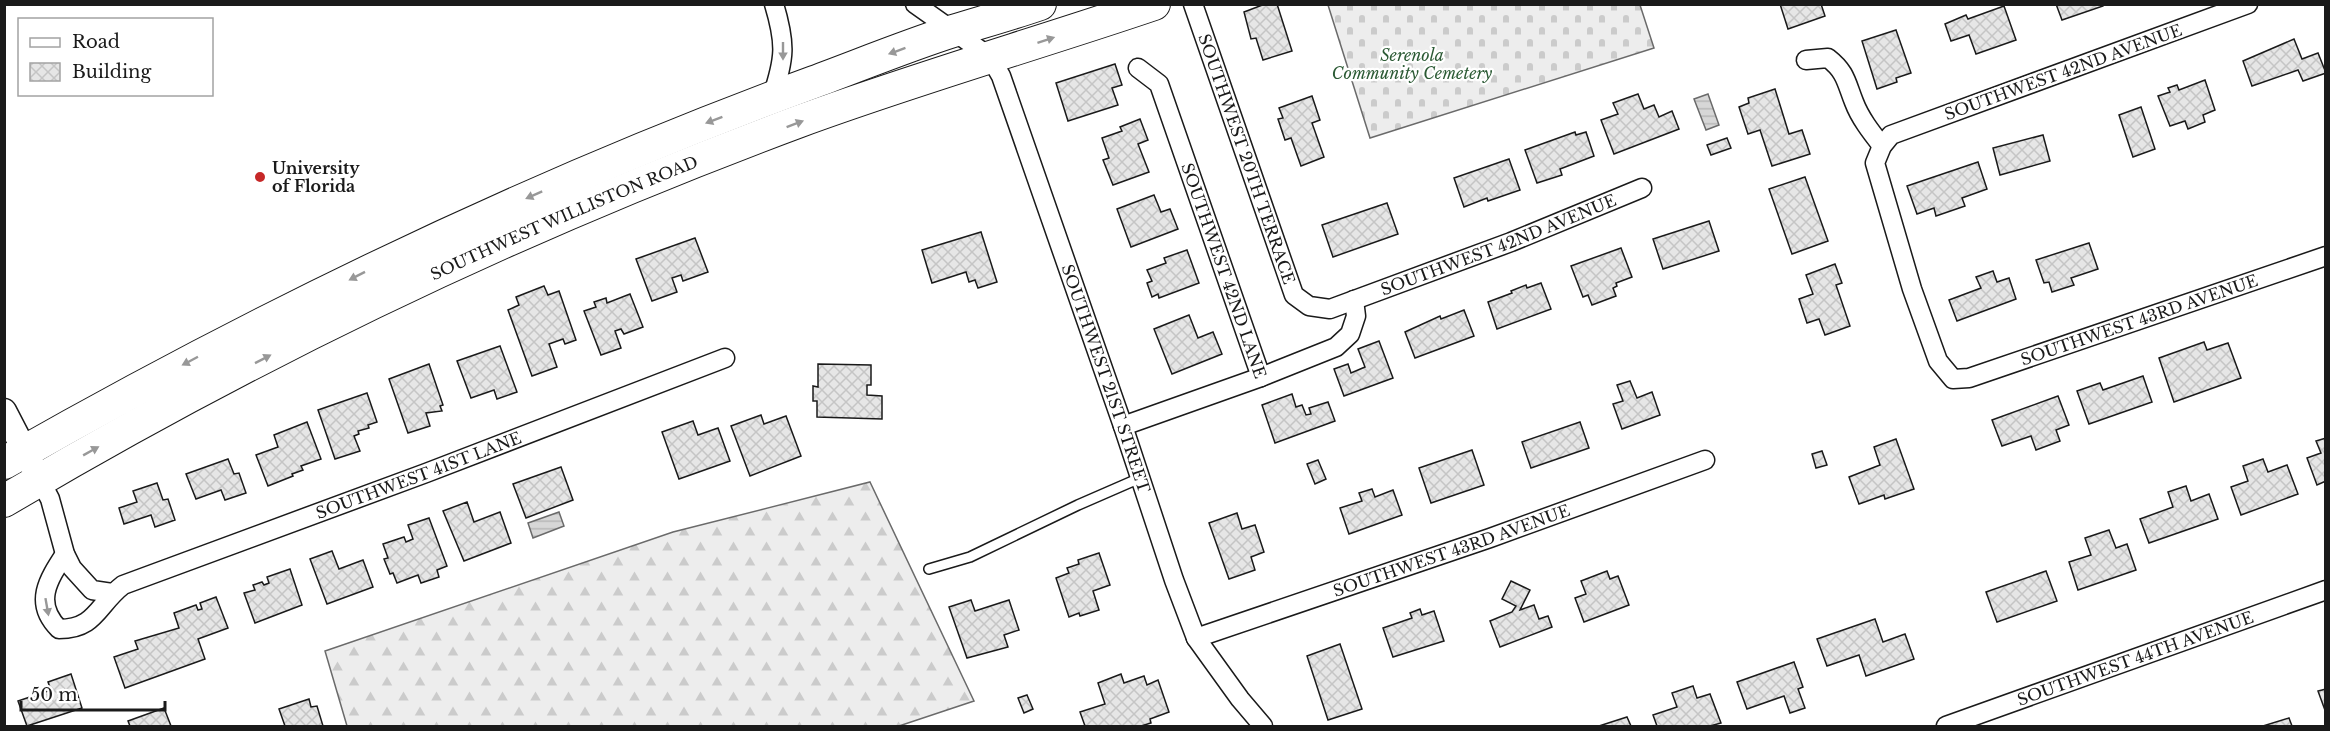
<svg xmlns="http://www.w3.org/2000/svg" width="2330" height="731" font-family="'Libre Baskerville',serif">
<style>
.forest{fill:url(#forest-firs);stroke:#6a6a6a;stroke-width:1.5}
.cemetery{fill:url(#cemetery-stones);stroke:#6a6a6a;stroke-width:1.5}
.water{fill:url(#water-rules);stroke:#6a6a6a;stroke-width:1.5}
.building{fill:url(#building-cross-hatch);stroke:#1a1a1a;stroke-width:1.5}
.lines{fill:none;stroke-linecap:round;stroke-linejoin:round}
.lane-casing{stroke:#1a1a1a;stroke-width:12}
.street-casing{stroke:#1a1a1a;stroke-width:21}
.secondary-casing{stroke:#1a1a1a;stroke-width:27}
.highway-casing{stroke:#1a1a1a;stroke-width:34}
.lane{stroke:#fff;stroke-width:9}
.street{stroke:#fff;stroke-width:18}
.secondary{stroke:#fff;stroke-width:24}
.highway{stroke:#fff;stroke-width:32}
.oneway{fill:#989898}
.poi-dot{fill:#c62828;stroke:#fff;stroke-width:2}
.labels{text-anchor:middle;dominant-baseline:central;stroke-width:4.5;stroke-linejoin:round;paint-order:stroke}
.park-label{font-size:16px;font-style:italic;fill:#2b5a34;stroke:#fff}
.street-label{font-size:16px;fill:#1a1a1a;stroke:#fff}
.poi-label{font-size:16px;font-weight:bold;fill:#1a1a1a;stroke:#fff;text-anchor:start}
</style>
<defs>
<pattern id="forest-firs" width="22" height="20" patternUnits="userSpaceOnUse" patternTransform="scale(1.5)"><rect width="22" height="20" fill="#ededed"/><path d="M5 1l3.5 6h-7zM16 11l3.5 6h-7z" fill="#cbcbcb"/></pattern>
<pattern id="cemetery-stones" width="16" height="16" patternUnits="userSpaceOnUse" patternTransform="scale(1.5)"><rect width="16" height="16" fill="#ededed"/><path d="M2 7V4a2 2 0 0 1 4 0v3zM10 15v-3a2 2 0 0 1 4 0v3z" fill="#cbcbcb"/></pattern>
<pattern id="water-rules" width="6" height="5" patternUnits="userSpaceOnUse" patternTransform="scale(1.5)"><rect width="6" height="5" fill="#d7d7d7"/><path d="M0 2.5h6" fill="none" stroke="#b8b8b8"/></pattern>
<pattern id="building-cross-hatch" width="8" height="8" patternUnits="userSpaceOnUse" patternTransform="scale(1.5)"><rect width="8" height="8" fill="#e6e6e6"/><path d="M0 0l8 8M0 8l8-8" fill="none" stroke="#c5c5c5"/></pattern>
</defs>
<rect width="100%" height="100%" fill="#fff"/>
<path class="forest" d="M870 482 974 701 899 726H347L325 651 673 532Z"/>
<path class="cemetery" d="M1328 5H1640L1654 48 1370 138Z"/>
<g class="water">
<path d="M1708 94 1719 125 1706 130 1694 99Z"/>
<path d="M559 512 564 526 533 538 528 523Z"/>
</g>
<g class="building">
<path d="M1265 4H1277L1292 51 1263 60 1256 38 1251 39 1244 12Z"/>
<path d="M1780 4H1821L1825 16 1788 29Z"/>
<path d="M2056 4H2103V6L2062 20Z"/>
<path d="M2004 6 2016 40 1976 54 1969 35 1951 41 1945 24 1966 15 1968 19Z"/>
<path d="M1896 30 1911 73 1896 78 1897 82 1877 89 1862 41Z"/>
<path d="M2294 39 2302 59 2318 53 2326 73 2303 81 2298 70 2252 86 2243 61Z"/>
<path d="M1115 64 1122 85 1112 88 1118 105 1068 121 1056 83Z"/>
<path d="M2205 80 2215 110 2203 115 2205 122 2188 129 2185 121 2170 126 2158 96 2170 92 2168 88 2177 85 2179 90Z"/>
<path d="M1775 89 1789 134 1802 130 1810 154 1772 166 1760 130 1748 134 1739 107 1749 103 1748 98Z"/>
<path d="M1638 94 1644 109 1654 105 1659 117 1672 111 1679 129 1614 154 1601 120 1618 114 1613 103Z"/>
<path d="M1312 96 1320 120 1312 123 1324 157 1301 166 1291 138 1285 140 1278 119 1283 118 1279 108Z"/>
<path d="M2141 107 2155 149 2133 157 2119 115Z"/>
<path d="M1140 119 1148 140 1138 144 1149 172 1113 185 1103 160 1109 158 1102 138 1122 131 1120 127Z"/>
<path d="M1575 132 1576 135 1586 132 1594 156 1560 169 1562 175 1537 183 1525 150Z"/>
<path d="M2043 135 2050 161 2000 175 1993 148Z"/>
<path d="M1727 138 1731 148 1711 155 1707 145Z"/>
<path d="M1509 159 1520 190 1488 201 1487 198 1464 207 1454 178Z"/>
<path d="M1978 162 1987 189 1962 198 1965 206 1936 216 1934 208 1917 214 1907 186Z"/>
<path d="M1805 177 1828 241 1792 254 1769 189Z"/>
<path d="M1154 195 1161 212 1170 209 1178 229 1131 247 1117 209Z"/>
<path d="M1387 203 1398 234 1333 257 1322 225Z"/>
<path d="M1709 221 1719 251 1663 269 1653 239Z"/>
<path d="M981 232 997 282 978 288 975 280 969 282 966 272 932 283 922 250Z"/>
<path d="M695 238 708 272 683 281 681 275 672 278 677 292 652 301 636 259Z"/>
<path d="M2089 243 2098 269 2071 278 2074 285 2052 292 2049 282 2044 283 2036 260Z"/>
<path d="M1621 248 1632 277 1616 283 1617 286 1613 288 1616 296 1592 305 1588 295 1583 297 1571 266Z"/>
<path d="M1187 250 1199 283 1159 298 1158 294 1152 297 1147 283 1152 281 1147 270 1166 263 1164 258Z"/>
<path d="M1835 264 1842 283 1836 285 1850 326 1825 335 1819 319 1807 323 1799 299 1813 294 1806 275Z"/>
<path d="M1993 271 1997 282 2009 278 2016 299 1957 321 1949 300 1981 288 1976 277Z"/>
<path d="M1541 283 1551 309 1497 329 1488 302 1512 293 1511 291 1526 285 1527 288Z"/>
<path d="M544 286 548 295 559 291 576 340 565 344 563 339 549 344 557 367 532 376 508 310 519 305 516 297Z"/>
<path d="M630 294 643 327 624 334 621 329 615 331 621 348 601 355 584 311 596 307 594 302 606 298 607 303Z"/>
<path d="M1464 310 1474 336 1415 358 1405 332 1440 316 1441 319Z"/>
<path d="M1189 315 1198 338 1213 332 1222 354 1172 374 1154 329Z"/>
<path d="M1379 341 1393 378 1344 396 1334 369 1348 364 1351 373 1365 367 1358 349Z"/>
<path d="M2204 342 2207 350 2228 343 2241 378 2174 402 2159 358Z"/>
<path d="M500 346 517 392 497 399 494 390 471 398 457 361Z"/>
<path d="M429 364 443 405 440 406 442 411 426 413 430 426 408 433 389 379Z"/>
<path d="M818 364 871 365V385H867V395L882 396V419L817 417V401H813V386L818 387Z"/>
<path d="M2143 376 2152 402 2089 424 2077 391 2100 383 2103 390Z"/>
<path d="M1630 381 1637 398 1652 392 1660 415 1622 429 1613 404 1623 401 1617 385Z"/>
<path d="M367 393 377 422 368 425 369 428 358 431 359 434 354 436 360 451 335 459 318 410Z"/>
<path d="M1292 394 1296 407 1302 405 1306 415 1311 414 1309 408 1328 402 1335 421 1275 443 1262 405Z"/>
<path d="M2058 396 2069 425 2056 430 2060 441 2036 450 2031 436 2002 446 1992 420Z"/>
<path d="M761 415 764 424 786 416 801 456 750 476 731 426Z"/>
<path d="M693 421 698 435 718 428 730 461 679 479 662 432Z"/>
<path d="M307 422 321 459 301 466 303 470 292 474 293 476 268 486 256 455 278 447 274 435Z"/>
<path d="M1580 422 1589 448 1531 468 1522 442Z"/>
<path d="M2326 438V481L2317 485 2307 458 2321 453 2316 441Z"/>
<path d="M1896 439 1914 489 1885 499 1884 495 1859 504 1849 477 1880 465 1874 447Z"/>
<path d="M1472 450 1484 485 1431 503 1419 468Z"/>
<path d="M1822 451 1827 465 1816 468 1812 454Z"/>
<path d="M228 459 234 474 239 473 246 493 225 500 221 490 196 499 186 474Z"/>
<path d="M2263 459 2268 472 2287 465 2298 494 2241 515 2231 487 2248 481 2243 466Z"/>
<path d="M1318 460 1326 479 1315 484 1307 464Z"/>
<path d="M561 467 573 500 526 518 513 484Z"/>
<path d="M157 483 163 500 168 499 175 520 155 527 151 515 124 524 119 508 137 502 133 491Z"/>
<path d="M2186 486 2191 501 2209 494 2218 519 2149 543 2140 519 2173 507 2168 492Z"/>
<path d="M1372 489 1375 497 1393 490 1402 515 1349 534 1340 508 1362 501 1359 493Z"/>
<path d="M467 502 474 522 500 512 511 543 464 561 443 511Z"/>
<path d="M1237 513 1242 529 1255 525 1264 552 1251 557 1255 570 1229 579 1209 523Z"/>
<path d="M429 518 447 566 437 570 439 577 421 583 418 575 397 583 393 573 390 574 384 559 388 558 383 544 404 537 406 542 413 539 408 525Z"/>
<path d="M2109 530 2116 548 2127 544 2136 570 2078 590 2069 562 2091 555 2085 538Z"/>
<path d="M332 551 339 569 363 560 373 587 327 604 310 559Z"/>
<path d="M1099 553 1110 585 1093 591 1099 610 1080 616 1079 613 1069 617 1056 578 1069 573 1067 568 1079 564 1078 560Z"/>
<path d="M290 569 302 605 255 623 244 593 255 590 253 585 262 582 264 585 269 583 267 577Z"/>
<path d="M1607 571 1610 579 1618 576 1629 605 1584 622 1575 598 1586 594 1581 581Z"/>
<path d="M2046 571 2057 601 1997 622 1986 592Z"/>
<path d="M1511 581 1530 590 1520 610 1534 605 1539 619 1548 616 1552 627 1500 647 1490 621 1512 612 1516 606 1502 599Z"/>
<path d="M216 597 228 628 198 639 205 659 125 688 114 657 138 649 135 641 179 628 174 613 196 605 198 610 202 609 200 603Z"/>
<path d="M971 600 975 611 1009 600 1019 630 1004 635 1008 647 967 658 949 607Z"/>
<path d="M1420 609 1422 615 1434 611 1444 641 1393 657 1383 628 1412 618 1410 613Z"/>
<path d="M1875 619 1883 642 1905 634 1914 659 1866 676 1859 655 1827 666 1817 639Z"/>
<path d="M1340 644 1362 709 1328 720 1307 656Z"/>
<path d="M1794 662 1803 687 1798 689 1805 708 1790 713 1784 696 1747 709 1737 682Z"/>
<path d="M71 674 82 708 27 726 18 701 51 690 48 682Z"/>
<path d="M1121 674 1124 683 1144 676 1147 685 1158 680 1169 712 1150 719 1151 723 1141 726H1085L1080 712 1105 704 1098 683Z"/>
<path d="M1693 686 1697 698 1710 694 1721 723 1710 726H1657L1653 715 1677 707 1672 693Z"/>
<path d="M2326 689V713L2318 691Z"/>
<path d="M1027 695 1033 709 1024 713 1018 698Z"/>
<path d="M309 699 311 707 317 706 323 726H285L279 709Z"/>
<path d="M164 708 171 726H130L128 721Z"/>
<path d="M1627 717 1631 726H1599Z"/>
<path d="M2289 718 2292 726H2263Z"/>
</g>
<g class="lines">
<g class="lane-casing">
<path id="lane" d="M929 569 970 557 1078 505 1140 478"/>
</g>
<g class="street-casing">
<g id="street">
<path id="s1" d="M915 4 990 57 1001 76 1123 426 1174 580 1196 638 1240 699 1263 726"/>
<path id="s2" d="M1193 4 1294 295 1309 306 1330 309 1511 242 1642 188"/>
<path id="s3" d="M2248 4 1891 135 1882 146 1875 163 1912 289 1938 361 1953 379 1969 378 2326 256"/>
<path d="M1806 60 1828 58C1846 72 1846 82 1854 102 1860 118 1871 132 1882 146"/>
<path id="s4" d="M1138 68 1159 84 1261 377"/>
<path d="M772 97C785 58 786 44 774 4"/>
<path d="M1123 426 1261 377 1336 347 1350 334 1356 316 1354 300"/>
<path d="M40 480 50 499 65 554 72 568 92 590 112 593"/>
<path id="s5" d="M65 554C48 580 33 603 59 629 96 629 97 605 123 585L426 473 725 358"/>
<path id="s6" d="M1196 638 1490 538 1705 460"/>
<path id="s7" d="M1946 726 2326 590"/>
</g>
</g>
<g class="secondary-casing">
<path id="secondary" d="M4 411 32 465"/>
</g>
<g class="highway-casing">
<g id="highway">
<path d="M4 463C264 315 533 185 814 82 860 65 906 46 953 31 982 22 1011 14 1040 4"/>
<path id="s8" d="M4 501C257 351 525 223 800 121 917 78 1036 44 1154 4"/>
</g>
</g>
<use href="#lane" class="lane"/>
<use href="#street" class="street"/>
<use href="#secondary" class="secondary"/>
<use href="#highway" class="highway"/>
</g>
<defs><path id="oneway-solid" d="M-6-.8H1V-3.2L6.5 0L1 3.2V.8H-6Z" transform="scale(1.5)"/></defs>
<g class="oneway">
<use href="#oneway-solid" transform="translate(1046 40) rotate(-18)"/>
<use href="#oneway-solid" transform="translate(783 51) rotate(90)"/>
<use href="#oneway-solid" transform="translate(897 51) rotate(160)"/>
<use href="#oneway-solid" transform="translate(714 120) rotate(159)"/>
<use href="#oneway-solid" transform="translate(795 124) rotate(-21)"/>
<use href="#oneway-solid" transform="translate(534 195) rotate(156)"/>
<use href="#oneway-solid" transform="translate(357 276) rotate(153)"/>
<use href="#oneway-solid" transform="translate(263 359) rotate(-27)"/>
<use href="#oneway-solid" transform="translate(190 361) rotate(152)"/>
<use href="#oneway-solid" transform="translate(91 451) rotate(-29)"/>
<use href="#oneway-solid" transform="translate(47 607) rotate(80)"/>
</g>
<circle class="poi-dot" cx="260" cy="177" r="6"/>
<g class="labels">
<g class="park-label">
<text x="1412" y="55">Serenola<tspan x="1412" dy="18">Community Cemetery</tspan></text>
</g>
<g class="street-label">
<text transform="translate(2063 72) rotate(-20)">SOUTHWEST 42ND AVENUE</text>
<text stroke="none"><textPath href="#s2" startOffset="164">SOUTHWEST 20TH TERRACE</textPath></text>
<text stroke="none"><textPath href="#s8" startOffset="628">SOUTHWEST WILLISTON ROAD</textPath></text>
<text stroke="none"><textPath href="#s2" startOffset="528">SOUTHWEST 42ND AVENUE</textPath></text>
<text stroke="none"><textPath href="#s4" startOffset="224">SOUTHWEST 42ND LANE</textPath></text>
<text stroke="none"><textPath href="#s3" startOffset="840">SOUTHWEST 43RD AVENUE</textPath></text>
<text stroke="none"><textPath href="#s1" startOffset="434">SOUTHWEST 21ST STREET</textPath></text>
<text stroke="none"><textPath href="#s5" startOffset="480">SOUTHWEST 41ST LANE</textPath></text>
<text stroke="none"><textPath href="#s6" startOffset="270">SOUTHWEST 43RD AVENUE</textPath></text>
<text stroke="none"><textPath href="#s7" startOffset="201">SOUTHWEST 44TH AVENUE</textPath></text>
</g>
<g class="poi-label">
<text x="272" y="168">University<tspan x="272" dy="18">of Florida</tspan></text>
</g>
</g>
<rect width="2330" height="731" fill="none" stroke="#1a1a1a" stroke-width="12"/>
<rect x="18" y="18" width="195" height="78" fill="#ffffff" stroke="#a3a3a3" stroke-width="1.5"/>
<rect x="30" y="38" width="30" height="9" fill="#ffffff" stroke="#a3a3a3" stroke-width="1.5"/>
<text x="72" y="48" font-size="18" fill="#1a1a1a">Road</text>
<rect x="30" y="63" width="30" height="18" fill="url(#building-cross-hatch)" stroke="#a3a3a3" stroke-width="1.5"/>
<text x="72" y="78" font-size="18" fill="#1a1a1a">Building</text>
<path d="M21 701v9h144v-9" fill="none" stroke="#1a1a1a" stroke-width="3"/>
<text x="30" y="701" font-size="18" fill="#1a1a1a" stroke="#ffffff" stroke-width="4.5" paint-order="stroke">50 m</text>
</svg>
